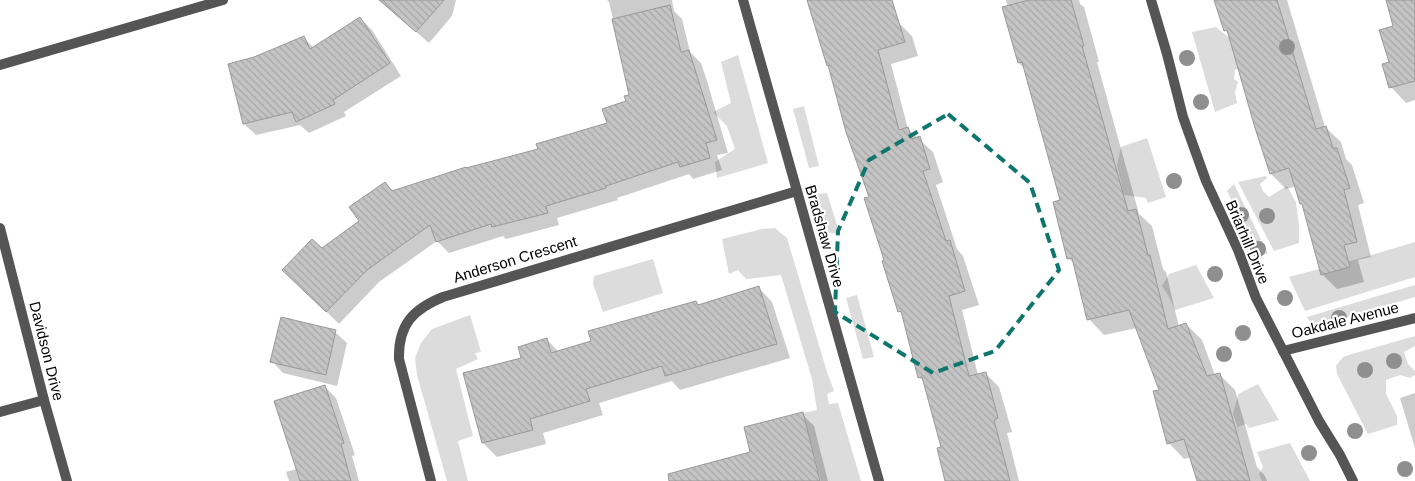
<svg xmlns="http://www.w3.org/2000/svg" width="1415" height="481" font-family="Arial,sans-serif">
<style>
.grass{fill:#dcdcdc}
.shadow{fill:#0003}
.building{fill:url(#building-back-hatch);stroke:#999}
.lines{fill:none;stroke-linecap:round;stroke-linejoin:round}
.street{stroke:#555;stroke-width:10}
.tree{fill:#8f8f8f}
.marked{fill:none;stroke:#0f766e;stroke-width:4;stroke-dasharray:10 6;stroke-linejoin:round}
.labels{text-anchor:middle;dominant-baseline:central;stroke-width:4.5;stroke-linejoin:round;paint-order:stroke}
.street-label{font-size:15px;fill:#000;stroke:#fff}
</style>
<defs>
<pattern id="building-back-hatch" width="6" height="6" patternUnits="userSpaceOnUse" patternTransform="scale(1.25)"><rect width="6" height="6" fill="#c4c4c4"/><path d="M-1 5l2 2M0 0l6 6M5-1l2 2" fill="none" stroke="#a7a7a7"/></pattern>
</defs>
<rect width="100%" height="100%" fill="#fff"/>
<g class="grass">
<path d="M1216 27 1232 40 1281 56 1235 70 1234 79 1238 82 1235 92 1237 103 1215 112 1192 32Z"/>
<path d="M738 55 768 163 717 178 715 162 735 149 727 126 713 112 731 103 721 62Z"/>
<path d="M804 106 819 166 809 168 793 109Z"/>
<path d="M1147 138 1166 197 1148 203 1146 198 1124 195 1117 165 1121 147Z"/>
<path d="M1266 176 1267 178 1260 184 1263 191 1269 197 1280 190 1287 186 1296 202 1299 225V243L1274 251 1238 182Z"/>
<path d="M1234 184 1268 254 1257 255 1227 191Z"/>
<path d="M827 193 840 234 829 233 817 194Z"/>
<path d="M775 228 787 238 827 372 834 391 827 394 829 404 838 403 861 481H821L803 413 817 410 812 379 781 275 746 279 738 270 729 274 722 239 762 229Z"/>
<path d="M1415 242V277L1305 311 1289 277 1365 257Z"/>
<path d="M653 259 663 293 603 312 593 284 594 276Z"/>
<path d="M1196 265 1214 298 1175 310 1168 295 1162 286 1169 274Z"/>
<path d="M1415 285V297L1337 320 1318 325 1311 324 1307 317Z"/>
<path d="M857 295 874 357 863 359 846 298Z"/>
<path d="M470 315 481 352 475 353 478 359 456 369 473 436 458 441 468 481H447L417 375 415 358 421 343 432 329Z"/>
<path d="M1415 336V346L1404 352 1408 364 1415 371V375L1410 378 1400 375 1386 380V394L1397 416V425L1368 434 1337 374 1336 366 1343 357 1352 354Z"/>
<path d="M1258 384 1279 420 1249 428 1246 424 1238 427 1239 432 1233 414 1238 394Z"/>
<path d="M1290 443 1310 481H1262L1259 474 1263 467 1257 452Z"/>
</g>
<g class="shadow">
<path d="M379 0H456L452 16 429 43Z"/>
<path d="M607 0H672L674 11 682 19 690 52 701 63 707 81 728 153 717 155 722 170 693 179 689 174 617 198 618 200 557 218 559 225 506 239 503 236 449 253 437 241 379 282 339 324 284 270 322 250 361 221 385 183 394 192 539 150 609 124 628 102 631 96 609 2Z"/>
<path d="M809 0H888L898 22 912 36 918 56 891 64 908 129 933 152 943 182 936 185 957 249 963 256 979 305 962 310 978 375 985 373 999 387 1012 432 1007 433 1019 481H947L942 448 925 383 919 377 903 315 899 311 870 198Z"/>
<path d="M1006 0H1079L1080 4 1084 7 1099 62H1097L1139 214 1152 226 1163 269 1166 272 1179 327 1186 324 1202 340 1215 375 1219 374 1235 390 1257 467 1265 476 1267 481H1198L1191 457 1184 459 1169 443 1160 390 1137 328 1104 335 1089 319 1076 265 1068 258 1061 201 1025 69 1019 63 1004 8 1008 7Z"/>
<path d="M1215 0H1287L1325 127 1341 142 1346 159 1352 165 1364 203 1358 205 1371 257 1358 260 1364 282 1337 289 1322 274 1304 206 1296 186 1286 189 1271 174 1256 127 1230 35 1225 30Z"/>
<path d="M1387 0H1415V100L1406 103 1391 87V62L1394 27Z"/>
<path d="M360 18 372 30 401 76 344 112 346 116 309 133 300 125 256 135 244 124 255 58 303 37 314 48Z"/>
<path d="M758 287 772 302 790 358 680 390 672 381 599 403 603 415 543 433 546 444 497 457 483 443 523 358 547 340 559 352 593 342 696 302 700 306Z"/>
<path d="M335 332 347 343 337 386 283 373 272 361Z"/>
<path d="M324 386 336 398 355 455 352 456 359 481H289L286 472 297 469Z"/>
<path d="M1415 393V448L1400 398Z"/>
<path d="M802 414 814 426 828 481H685L752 453Z"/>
</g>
<g class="building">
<path d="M379 0H444L416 32Z"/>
<path d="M807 0H892L905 42 878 50 899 130 908 127 912 139 920 136 930 169 923 171 946 241 950 240 965 291 949 296 969 376 986 372 998 418 994 420 1010 481H945L937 448 941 447 922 377 918 378 901 311 898 312 882 261 884 260 864 198 869 197 846 132 828 65 827 66Z"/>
<path d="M1029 0H1071L1084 46H1082L1128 211 1136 209 1148 255H1150L1168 329 1186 323 1207 376 1220 373 1250 481H1197L1184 439 1167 444 1153 391 1159 390 1129 310 1087 320 1072 258 1067 259 1053 202 1060 200 1022 62 1018 63 1002 7Z"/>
<path d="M1214 0H1277L1316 129 1326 126 1333 148H1337L1350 188 1344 190 1357 242 1344 245 1350 267 1321 275 1302 204H1300L1289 168 1270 174 1255 128 1227 30 1224 31Z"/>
<path d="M1386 0H1415V81L1389 88 1382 64 1389 62 1379 30 1393 26Z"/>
<path d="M670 5 681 52 689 50 717 140 706 143 710 158 680 167 678 162 606 186V188L546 206 548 213 492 227 491 224 436 242 430 225 367 270 326 312 282 270 312 239 322 248 359 221 349 207 385 182 392 191 466 167V168L538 149 536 144 607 123 602 109 626 101 624 96 629 95 612 19Z"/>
<path d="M360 17 390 63 333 100 335 104 296 122 292 112 243 124 228 64 254 57 304 36 310 49Z"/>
<path d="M759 286 777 344 665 376 662 366 586 389 590 401 530 419 533 430 482 443 463 373 521 358 518 347 547 338 551 353 591 341 588 331 696 301 698 305Z"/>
<path d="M281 317 336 330 326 375 270 362Z"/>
<path d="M325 385 344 443 341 444 351 481H300L274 401Z"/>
<path d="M803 412 820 481H669L668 474 750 452 744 427Z"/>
</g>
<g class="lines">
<g class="street">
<path d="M743 0 879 481"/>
<path d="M1151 0 1167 54 1183 117 1206 181 1238 250 1256 298 1319 421 1340 455 1353 481"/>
<path d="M0 65 223 0"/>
<path d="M0 228 44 400 67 481"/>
<path d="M1283 351 1415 318"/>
<path d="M0 412 44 400"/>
<path d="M431 481 399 359C398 325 413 309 443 297L797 191"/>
</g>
</g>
<g class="tree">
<circle cx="1287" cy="47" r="8"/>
<circle cx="1187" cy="58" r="8"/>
<circle cx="1201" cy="102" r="8"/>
<circle cx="1174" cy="181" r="8"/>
<circle cx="1241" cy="215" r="8"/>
<circle cx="1267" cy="216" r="8"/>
<circle cx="1258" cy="249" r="8"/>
<circle cx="1215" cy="274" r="8"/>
<circle cx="1285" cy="298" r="8"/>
<circle cx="1339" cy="318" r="8"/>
<circle cx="1243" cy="333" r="8"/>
<circle cx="1224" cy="354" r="8"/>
<circle cx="1394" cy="361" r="8"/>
<circle cx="1365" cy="370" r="8"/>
<circle cx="1355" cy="431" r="8"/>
<circle cx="1309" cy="453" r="8"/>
<circle cx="1405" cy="469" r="8"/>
</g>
<path class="marked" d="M948 114 1030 183 1059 270 995 351 933 373 835 312 838 231 869 160Z"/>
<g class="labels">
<g class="street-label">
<text transform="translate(825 236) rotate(74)">Bradshaw Drive</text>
<text transform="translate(1248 242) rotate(67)">Briarhill Drive</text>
<text transform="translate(515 259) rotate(-17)">Anderson Crescent</text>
<text transform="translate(1345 320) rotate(-14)">Oakdale Avenue</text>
<text transform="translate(47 351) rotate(76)">Davidson Drive</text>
</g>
</g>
</svg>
